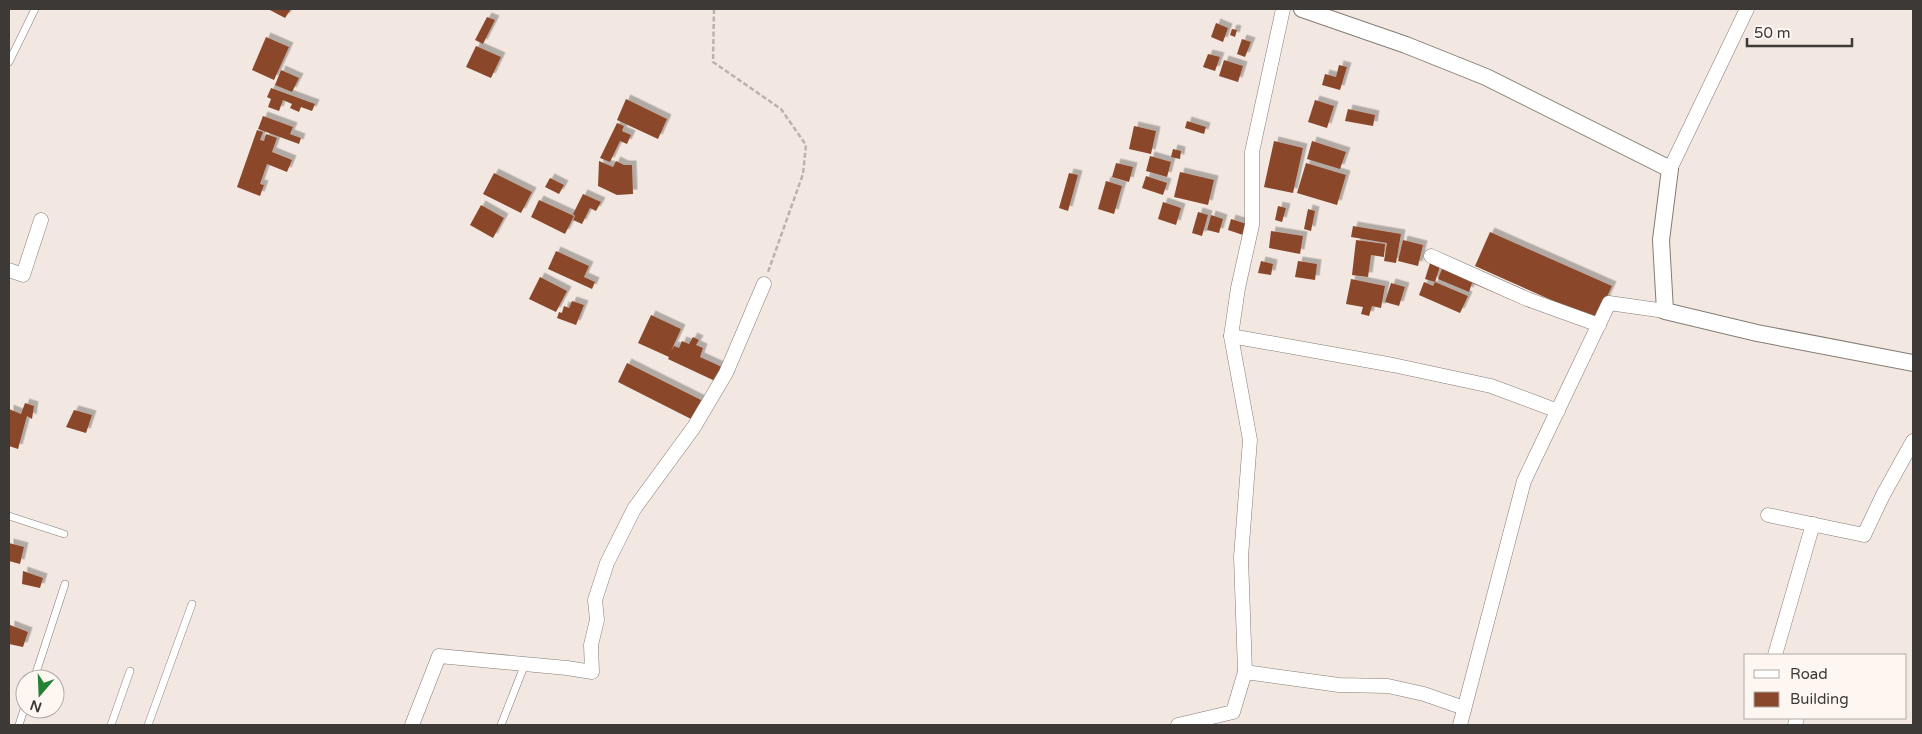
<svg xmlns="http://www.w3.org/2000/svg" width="1922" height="734" font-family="'Varela Round',sans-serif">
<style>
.building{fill:#8b472b;filter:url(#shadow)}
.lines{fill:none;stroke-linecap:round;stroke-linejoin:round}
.service-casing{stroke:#847c75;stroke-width:8}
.minor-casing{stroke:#847c75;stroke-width:15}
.tertiary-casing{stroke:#847c75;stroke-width:18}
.path{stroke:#bab2ac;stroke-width:2.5;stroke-dasharray:5 2.5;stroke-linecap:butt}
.service{stroke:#fff;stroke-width:7}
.minor{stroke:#fff;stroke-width:14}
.tertiary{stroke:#fff;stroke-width:16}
</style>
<defs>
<filter id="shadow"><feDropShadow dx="4.5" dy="-4.5" stdDeviation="0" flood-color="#0004"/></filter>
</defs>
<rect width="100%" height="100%" fill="#f2e8e1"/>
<g class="building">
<path d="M268 9H291L285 18Z"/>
<path d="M487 17 495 20 483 44 475 40Z"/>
<path d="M1216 23 1228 28 1223 42 1211 37Z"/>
<path d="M1232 29 1237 30 1235 37 1230 35Z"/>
<path d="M266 37 289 47 274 80 252 70Z"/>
<path d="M1242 39 1251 42 1245 57 1237 54Z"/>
<path d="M476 46 501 57 491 78 466 67Z"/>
<path d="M1208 54 1220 57 1215 71 1203 67Z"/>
<path d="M1224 60 1243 66 1238 82 1219 76Z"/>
<path d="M1339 65 1347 67 1340 90 1322 85 1325 74 1336 77Z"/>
<path d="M281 70 299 78 292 92 275 85Z"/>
<path d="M271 88 315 104 312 111 301 107 299 112 290 108 292 104 283 100 279 111 268 107 271 99 267 97Z"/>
<path d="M626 99 667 119 658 139 617 120Z"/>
<path d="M1315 100 1334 106 1327 128 1308 122Z"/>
<path d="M1348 109 1375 115 1373 126 1345 121Z"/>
<path d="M263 116 293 127 290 134 301 138 299 144 258 129Z"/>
<path d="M1187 121 1206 127 1204 134 1185 128Z"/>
<path d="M617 123 624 126 622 131 631 135 627 144 620 141 610 162 600 158Z"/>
<path d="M1134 126 1156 131 1151 154 1129 149Z"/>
<path d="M257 130 263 132 260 140 264 141 266 134 277 138 272 152 292 160 287 172 267 164 260 184 264 185 260 196 237 187Z"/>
<path d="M1274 141 1303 148 1293 193 1264 187Z"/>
<path d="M1312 141 1346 152 1340 169 1307 159Z"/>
<path d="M1173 149 1181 151 1180 159 1171 157Z"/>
<path d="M1150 156 1171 162 1167 177 1146 171Z"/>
<path d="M599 161 613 167 616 161 624 165H632L633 194 617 195 598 186Z"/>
<path d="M1116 163 1133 167 1129 182 1112 177Z"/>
<path d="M1306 163 1346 175 1337 205 1297 193Z"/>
<path d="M1180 172 1214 180 1208 205 1174 197Z"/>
<path d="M494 173 532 192 521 213 483 194Z"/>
<path d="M1069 173 1078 175 1068 211 1059 208Z"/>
<path d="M1146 176 1167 183 1163 195 1142 188Z"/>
<path d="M550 178 564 185 559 194 545 187Z"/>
<path d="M1106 181 1122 186 1114 214 1098 209Z"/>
<path d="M583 194 601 202 596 211 590 208 582 224 573 220 575 216 573 214Z"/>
<path d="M539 200 574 216 565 234 531 217Z"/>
<path d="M1163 202 1181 208 1176 225 1158 219Z"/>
<path d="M481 205 504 218 493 238 470 225Z"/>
<path d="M1278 206 1286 208 1282 222 1275 220Z"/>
<path d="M1308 209 1315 211 1311 231 1304 229Z"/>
<path d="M1198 212 1208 215 1202 236 1192 233Z"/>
<path d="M1211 215 1223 219 1219 233 1207 230Z"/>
<path d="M1231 219 1250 225 1246 236 1228 230Z"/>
<path d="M1353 226 1401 234 1396 263 1384 261 1387 243 1351 237Z"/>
<path d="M1271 231 1303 236 1300 254 1269 248Z"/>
<path d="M1490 232 1612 286 1596 320 1475 266Z"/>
<path d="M1356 240 1385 244 1384 257 1371 255 1368 277 1352 275Z"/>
<path d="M1403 240 1423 245 1418 266 1398 261Z"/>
<path d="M556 251 589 266 584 277 595 282 592 289 548 269Z"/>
<path d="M1431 260 1441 263 1435 282 1425 279Z"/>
<path d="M1261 261 1273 264 1271 275 1258 273Z"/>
<path d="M1298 261 1317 264 1315 280 1295 277Z"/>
<path d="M1443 266 1530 304V308L1472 283 1469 292 1438 279Z"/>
<path d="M540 277 567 291 556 312 529 299Z"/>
<path d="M1351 279 1385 286 1381 308 1372 306 1369 316 1361 314 1363 307 1346 304Z"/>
<path d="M1424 282 1433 286 1435 282 1468 296 1460 313 1419 295Z"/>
<path d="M1391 283 1405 287 1399 306 1385 302Z"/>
<path d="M572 301 584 305 576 325 557 318 559 312 562 313 564 306 569 308Z"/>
<path d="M651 315 681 329 671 351 674 346 679 348 682 341 689 344 693 337 699 340 696 345 703 348 700 357 722 367 715 381 668 359 669 357 638 343Z"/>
<path d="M627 363 703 401 693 420 618 382Z"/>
<path d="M25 403 34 406 32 419 27 416 18 449 9 446V409L21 414Z"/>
<path d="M74 410 92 415 86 433 66 427Z"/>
<path d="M9 543 24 547 20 564 9 561Z"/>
<path d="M23 571 43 578 40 588 22 584Z"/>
<path d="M10 625 28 632 23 647 9 644Z"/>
</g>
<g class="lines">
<g class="service-casing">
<g id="service">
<path d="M9 62 35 9"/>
<path d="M9 516 64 534"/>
<path d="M34 679 65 584"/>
<path d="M19 725 25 706"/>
<path d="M111 725 130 671"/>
<path d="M148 725 192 604"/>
<path d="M501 725 525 664"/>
</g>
</g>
<g class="minor-casing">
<g id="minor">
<path d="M1670 169 1747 9"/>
<path d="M1431 256 1527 299 1599 325"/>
<path d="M9 270 23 275 41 220"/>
<path d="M1231 336 1393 365 1491 386 1558 411"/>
<path d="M1768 515 1864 535 1883 495 1913 441"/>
<path d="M1775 655 1813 524"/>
<path d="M1245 672 1339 685 1388 686 1424 694 1464 708"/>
<path d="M412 725 439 656 567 668 592 672 591 645 597 620 595 600 607 563 634 509 694 427 726 373 764 284"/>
<path d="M1178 725 1233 712 1245 672 1241 557 1250 440 1231 336 1238 288 1252 225V152L1283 9"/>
<path d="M1460 725 1524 481 1609 303 1665 311"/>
<path d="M1795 725 1797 718"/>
</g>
</g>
<g class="tertiary-casing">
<path id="tertiary" d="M1302 9 1406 45 1486 77 1670 169 1661 240 1665 311 1757 333 1913 363"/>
</g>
<path class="path" d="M714 9 713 62 781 109 806 145 803 174 768 272"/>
<use href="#service" class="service"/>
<use href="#minor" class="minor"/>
<use href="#tertiary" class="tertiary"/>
</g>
<rect width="1922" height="734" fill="none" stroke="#3c3936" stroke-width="20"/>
<rect x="1744" y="654" width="162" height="65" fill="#fef6f0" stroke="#b0aaa6"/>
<rect x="1754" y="670" width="25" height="8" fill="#ffffff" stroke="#b0aaa6"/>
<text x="1790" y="679" font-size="15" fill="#3c3936">Road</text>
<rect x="1754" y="692" width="25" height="15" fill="#8b472b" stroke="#b0aaa6"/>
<text x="1790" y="704" font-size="15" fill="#3c3936">Building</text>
<g transform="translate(40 694) rotate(199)"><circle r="24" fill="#fef6f0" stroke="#b0aaa6"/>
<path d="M0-4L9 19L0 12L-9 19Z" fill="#228133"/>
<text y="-8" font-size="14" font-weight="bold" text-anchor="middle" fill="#3c3936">N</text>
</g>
<path d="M1747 38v8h105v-8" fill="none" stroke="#3c3936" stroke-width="2.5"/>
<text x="1754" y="38" font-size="15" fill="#3c3936" stroke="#fef6f0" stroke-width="4" paint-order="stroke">50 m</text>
</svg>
